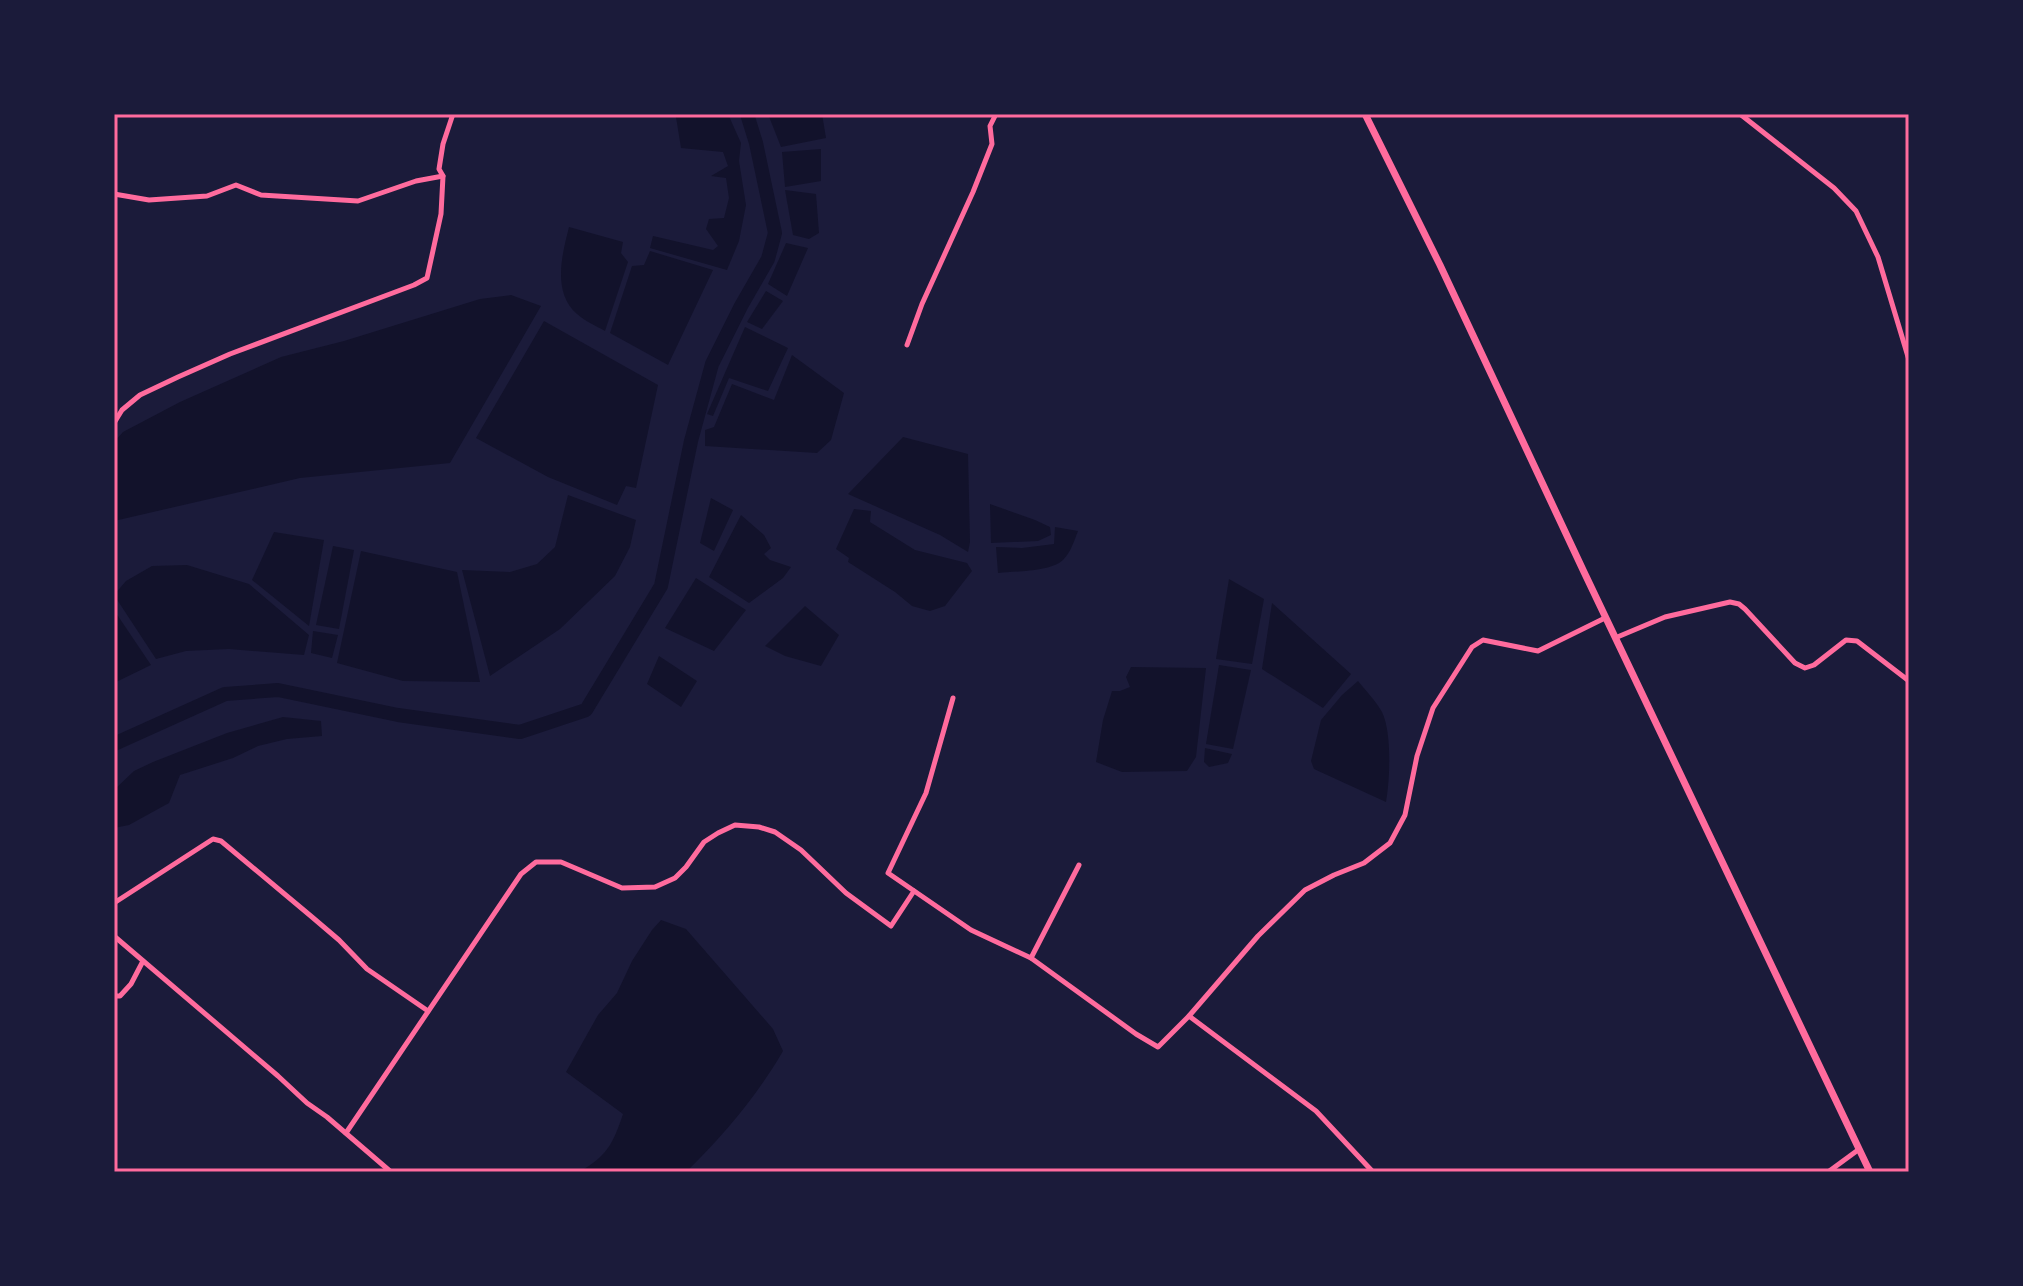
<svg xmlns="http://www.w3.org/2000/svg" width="2023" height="1286" font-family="'Space Grotesk',sans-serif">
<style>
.water{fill:#12122b}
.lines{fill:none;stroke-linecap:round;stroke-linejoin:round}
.river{stroke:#12122b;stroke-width:14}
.minor{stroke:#ff6b9d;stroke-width:5}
.secondary{stroke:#ff6b9d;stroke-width:7}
.neatline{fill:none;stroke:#ff6b9d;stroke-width:3}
</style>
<rect width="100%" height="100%" fill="#1b1b3a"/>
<g class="water">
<path d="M677 114H728L741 143 739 161 746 205 739 241 727 270 650 248 653 236 713 250 718 246 706 229 709 219 724 218 729 198 726 178 711 176 728 166 723 152 681 148 676 117Z"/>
<path d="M768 114H822L826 138 781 147Z"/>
<path d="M821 149V181L785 187 782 152Z"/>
<path d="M785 190 816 194 819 233 809 239 793 235Z"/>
<path d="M569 227 623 242 621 253 628 262 605 331C596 326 585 321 577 314 552 292 562 255 569 227Z"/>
<path d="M786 243 808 248 787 296 768 284Z"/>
<path d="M650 251 713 270 668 365 610 333 632 266 644 265Z"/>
<path d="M766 291 783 301 762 329 747 322Z"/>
<path d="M511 295 541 306 450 463 300 478 114 521V442L123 432 180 402 281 357 344 341 480 299Z"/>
<path d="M544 321 658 385 636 488 626 486 617 505 548 477 476 438Z"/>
<path d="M745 327 788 348 768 391 729 378 713 416 707 414Z"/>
<path d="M792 355 844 393 831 440 817 453 705 446V430L714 427 732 384 774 400Z"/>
<path d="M903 437 968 454 970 542 968 552 940 535 848 494Z"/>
<path d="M568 495 636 520 630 547 615 576 560 629 490 676 462 570 510 572 537 564 555 547Z"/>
<path d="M711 498 733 510 714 551 700 543Z"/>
<path d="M990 504 1035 520 1050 527 1051 535 1038 541 991 543Z"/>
<path d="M854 509 871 511 870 522 915 550 967 563 972 571 945 606 930 611 912 606 895 592 848 562 849 558 836 549Z"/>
<path d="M741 515 764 535 771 548 764 554 770 560 791 567 783 578 749 603 709 577Z"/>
<path d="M1055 527 1078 531C1074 541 1071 552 1063 560 1050 572 1015 571 998 573L996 547 1022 548 1054 544Z"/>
<path d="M274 532 324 540 309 626 252 580Z"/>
<path d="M333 546 354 550 339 629 316 625Z"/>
<path d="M361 551 457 572 480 682 403 681 337 663Z"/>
<path d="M187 565 249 584 309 635 304 655 229 649 186 651 156 659 114 595 126 581 152 566Z"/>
<path d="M696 578 746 610 714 651 665 628Z"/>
<path d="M1229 579 1264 599 1252 664 1216 659Z"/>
<path d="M1272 603 1351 674 1323 708 1262 669Z"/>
<path d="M805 606 839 635 821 666 785 656 765 646Z"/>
<path d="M114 610 151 665 114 683Z"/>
<path d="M313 631 338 635 332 658 311 653Z"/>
<path d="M659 656 697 681 681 707 647 684Z"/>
<path d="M1219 665 1251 670 1233 749 1206 744Z"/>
<path d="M1131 667 1206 668 1196 757 1187 771 1122 772 1096 762 1103 720 1112 691H1120L1130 687 1126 677Z"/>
<path d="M1358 681C1366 691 1376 701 1382 712 1392 732 1390 780 1386 802L1314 769 1311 761 1321 720 1342 695Z"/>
<path d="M283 717 321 721 322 736 287 739 258 746 233 758 180 775 169 803 129 825 114 828V790L134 771 153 762 227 733Z"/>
<path d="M1205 748 1232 754 1228 763 1209 767 1204 762Z"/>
<path d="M661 920 686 929 773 1029 783 1051C757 1096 723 1136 686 1172H579C607 1156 613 1144 623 1114L566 1072 598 1015 617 993 632 961 652 930Z"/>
</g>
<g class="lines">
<path class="river" d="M114 744 225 694 278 690 398 715 520 732 586 710 661 586 691 441 712 364 741 306 768 259 775 233 756 143 747 114"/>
<g class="minor">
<path d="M1740 114 1834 188 1856 211 1878 257 1909 360"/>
<path d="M114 194 149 200 207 196 236 185 261 195 358 201 416 181 443 176"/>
<path d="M907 345 922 304 973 192 992 144 990 126 996 114"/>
<path d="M114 423 122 410 140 395 178 377 230 354 414 285 427 278 441 214 443 176 439 169 443 144 453 114"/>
<path d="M1615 638 1665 617 1730 602 1739 604 1745 609 1795 663 1805 668 1814 665 1846 640 1857 641 1909 681"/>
<path d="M953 698 926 793 888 873 971 930 1031 958 1136 1034 1158 1047 1189 1016"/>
<path d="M114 903 213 839 221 841 312 917 339 940 367 969 428 1011"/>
<path d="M114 936 278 1076 307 1103 327 1117 391 1172"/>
<path d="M1031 958 1079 865"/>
<path d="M114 996H120L131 984 143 961"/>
<path d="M346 1133 521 874 536 862H561L622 888 655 887 675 878 686 867 704 842 718 833 735 825 759 827 775 832 801 850 846 893 891 926 914 891"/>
<path d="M1373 1172 1316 1111 1189 1016 1258 936 1305 890 1334 875 1364 863 1390 843 1405 815 1417 756 1433 708 1472 647 1483 640 1538 651 1605 618"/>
<path d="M1828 1172 1858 1150"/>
</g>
<path class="secondary" d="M1365 114 1440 265 1584 572 1870 1172"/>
</g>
<rect width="2023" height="1286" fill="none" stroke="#1b1b3a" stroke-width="232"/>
<rect x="116" y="116" width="1791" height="1054" class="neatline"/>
</svg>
